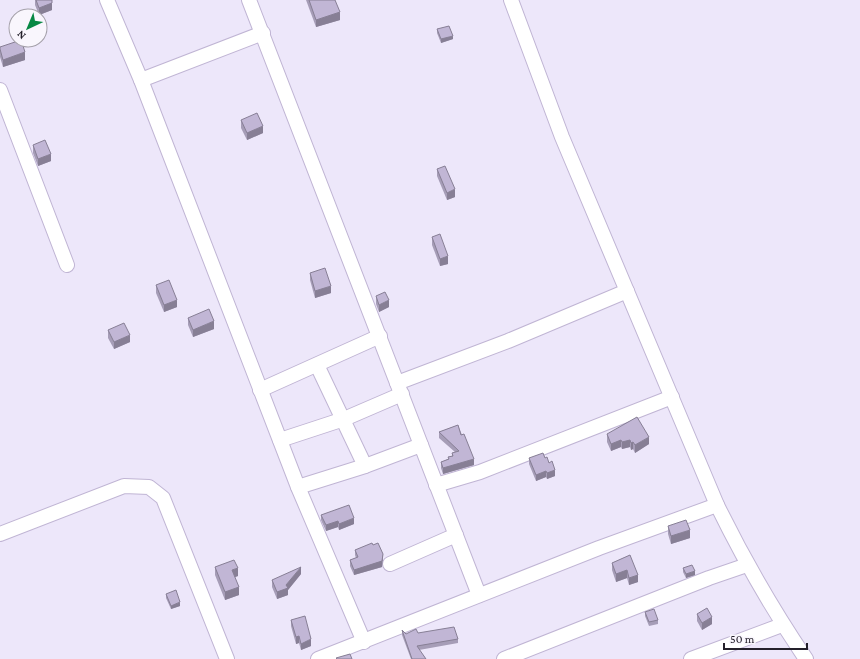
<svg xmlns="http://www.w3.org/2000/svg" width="860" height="659" font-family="'Crimson Pro',serif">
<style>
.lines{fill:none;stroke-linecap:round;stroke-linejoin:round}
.minor-casing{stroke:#c0b5d4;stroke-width:16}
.minor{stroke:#fff;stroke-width:14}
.wall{fill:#a69db7}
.shaded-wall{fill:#877f95}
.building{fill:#c1b6d5;stroke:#877f95}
</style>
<rect width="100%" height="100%" fill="#ede7fa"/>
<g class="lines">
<g class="minor-casing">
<g id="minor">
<path d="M107 0 141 80 298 487 364 642"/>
<path d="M249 0 479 595"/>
<path d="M511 0 562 137 717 505C743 558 772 609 806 659"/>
<path d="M141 80 263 33"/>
<path d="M0 90 67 265"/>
<path d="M317 365 365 466"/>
<path d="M397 383 508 341 627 291"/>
<path d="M260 390 380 336"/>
<path d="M280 440 344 419 402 394"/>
<path d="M436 485 480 472 672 397"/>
<path d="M298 487 365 466 421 445"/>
<path d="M0 534 124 486 149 487 163 498 227 659"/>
<path d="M390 564 456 535"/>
<path d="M318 659 599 548 717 505"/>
<path d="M504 659 709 578 747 565"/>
<path d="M691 659 782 625"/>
</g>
</g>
<use href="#minor" class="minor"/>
</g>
<g class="wall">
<path d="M35 0H52V10L39 15 35 5Z"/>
<path d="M306 0H335L340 20 316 27Z"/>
<path d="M437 29 453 39 441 43 437 33Z"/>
<path d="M0 47 25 60 3 67 0 57Z"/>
<path d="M241 120 263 133 247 140 241 128Z"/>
<path d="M33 145 51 161 38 166 33 153Z"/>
<path d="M437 169 455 197 447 200 437 176Z"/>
<path d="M432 237 448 264 440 266 432 245Z"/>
<path d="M310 273 331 293 315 298 310 280Z"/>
<path d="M156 285 177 307 164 312 156 293Z"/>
<path d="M376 296 389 307 379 312 376 304Z"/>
<path d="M188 318 214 329 193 337 188 325Z"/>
<path d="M108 330 130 342 114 349 108 338Z"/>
<path d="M458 425 474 465 443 474 441 468V462L448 459V457L452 456V453L455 452 439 438V432Z"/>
<path d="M607 434 649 444 635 453 633 449 631 450 630 447 622 449 621 447 611 451 607 442Z"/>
<path d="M529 458H545L555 476 547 479 546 477 536 481 529 464Z"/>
<path d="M321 515 354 524 339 530 338 527 326 531 321 520Z"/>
<path d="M668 526 690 538 671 544 668 534Z"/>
<path d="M373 545 383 559 382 567 354 575 350 566V560L356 558 355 555V550Z"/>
<path d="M630 555 638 582 629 585 627 578 616 582 612 570V563Z"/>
<path d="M215 567 238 576 235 577 239 595 225 600 215 575Z"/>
<path d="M683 568 695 575 686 578 683 572Z"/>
<path d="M301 574 288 590V595L277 599 272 587V580Z"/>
<path d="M166 594 180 606 171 609 166 598Z"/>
<path d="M645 612 658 620V624L649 626 645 616Z"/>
<path d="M697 614 712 624 702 630 697 621Z"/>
<path d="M291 620 311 646 301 650 299 643 296 644 291 626Z"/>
<path d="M402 630 406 634 418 633 458 639V643L419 650 426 659H411L402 635Z"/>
</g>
<g class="shaded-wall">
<path d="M52 3V10L39 15V8Z"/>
<path d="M340 12V20L316 27V20Z"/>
<path d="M453 36V39L441 43V39Z"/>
<path d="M25 52V60L3 67V60Z"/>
<path d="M263 126V133L247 140V133Z"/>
<path d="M51 154V161L38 166V159Z"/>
<path d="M455 189V197L447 200V193Z"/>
<path d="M448 256V264L440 266V259Z"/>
<path d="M331 286V293L315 298V291Z"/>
<path d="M177 300V307L164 312V305Z"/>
<path d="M389 300V307L379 312V305Z"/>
<path d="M214 321V329L193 337V330Z"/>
<path d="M130 335V342L114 349V342Z"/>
<path d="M649 437V444L635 453V445Z"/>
<path d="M621 440V447L611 451V444Z"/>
<path d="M630 440V447L622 449V442Z"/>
<path d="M633 442V449L631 450V443Z"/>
<path d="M474 459V465L443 474V468Z"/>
<path d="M555 470V476L547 479V473Z"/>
<path d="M546 471V477L536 481V475Z"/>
<path d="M354 518V524L339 530V524Z"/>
<path d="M338 521V527L326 531V525Z"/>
<path d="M690 530V538L671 544V536Z"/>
<path d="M383 554 382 567 354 575V570Z"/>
<path d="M301 567V574L288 590V595L277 599V592L286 585Z"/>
<path d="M238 568V576L232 578V570Z"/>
<path d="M627 570V578L616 582V574Z"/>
<path d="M695 571V575L686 578V574Z"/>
<path d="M638 575V582L629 585V578Z"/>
<path d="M239 587V595L225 600V592Z"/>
<path d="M180 602V606L171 609V606Z"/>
<path d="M712 617V624L702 630V623Z"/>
<path d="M299 636V643L296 644V637Z"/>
<path d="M311 639V646L301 650V644Z"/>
</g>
<g class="building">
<path d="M36 0H52V3L39 8Z"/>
<path d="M309 0H335L340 12 316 20Z"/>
<path d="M449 26 453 36 441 39 437 29Z"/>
<path d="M21 40 25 52 3 60 0 49V47Z"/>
<path d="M257 113 263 126 247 133 241 120Z"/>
<path d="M45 140 51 154 38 159 33 145Z"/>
<path d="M445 166 455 189 447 193 437 169Z"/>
<path d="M440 234 448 256 440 259 432 237Z"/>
<path d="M325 268 331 286 315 291 310 273Z"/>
<path d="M169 280 177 300 164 305 156 285Z"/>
<path d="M385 292 389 300 379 305 376 296Z"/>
<path d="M209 309 214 321 193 330 188 318Z"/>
<path d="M124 323 130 335 114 342 108 330Z"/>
<path d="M637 417 649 437 635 445 633 442 631 443 630 440 622 442 621 440 611 444 607 434Z"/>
<path d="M458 425 461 435 464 434 474 459 443 468 441 462 449 459 448 457 453 456 452 453 459 451 439 432Z"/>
<path d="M543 453 545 458 547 457 549 463 552 461 555 470 547 473 546 471 536 475 529 458Z"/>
<path d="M349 505 354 518 339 524 338 521 326 525 321 515Z"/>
<path d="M686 520 690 530 671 536 668 526Z"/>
<path d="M372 543 373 545 378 543 383 554 382 561 354 570 350 560 358 557 355 550Z"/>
<path d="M630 555 638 575 629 578 627 570 616 574 612 563Z"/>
<path d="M234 560 238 568 232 570 239 587 225 592 215 567Z"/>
<path d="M692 565 695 571 686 574 683 568Z"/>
<path d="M301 567 286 585 288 588 277 592 272 580Z"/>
<path d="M176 590 180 602 171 606 166 594Z"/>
<path d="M707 608 712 617 702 623 697 614Z"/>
<path d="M654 609 658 620 649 622 645 612Z"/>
<path d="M305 616 311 639 301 644 299 636 296 637 291 620Z"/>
<path d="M454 627 458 639 417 646 426 659H412L402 630 406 634 416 629 418 633Z"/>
<path d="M350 654 352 659H337L336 658Z"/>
</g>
<g transform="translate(28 28) rotate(224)"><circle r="19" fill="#f9f6fd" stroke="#a4a0a9"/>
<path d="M0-3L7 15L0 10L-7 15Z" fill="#078844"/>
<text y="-6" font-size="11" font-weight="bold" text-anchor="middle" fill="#24202b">N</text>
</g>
<path d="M724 643v6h83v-6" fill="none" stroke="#24202b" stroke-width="2"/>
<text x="730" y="643" font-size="12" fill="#24202b" stroke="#f9f6fd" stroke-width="3" paint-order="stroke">50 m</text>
</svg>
